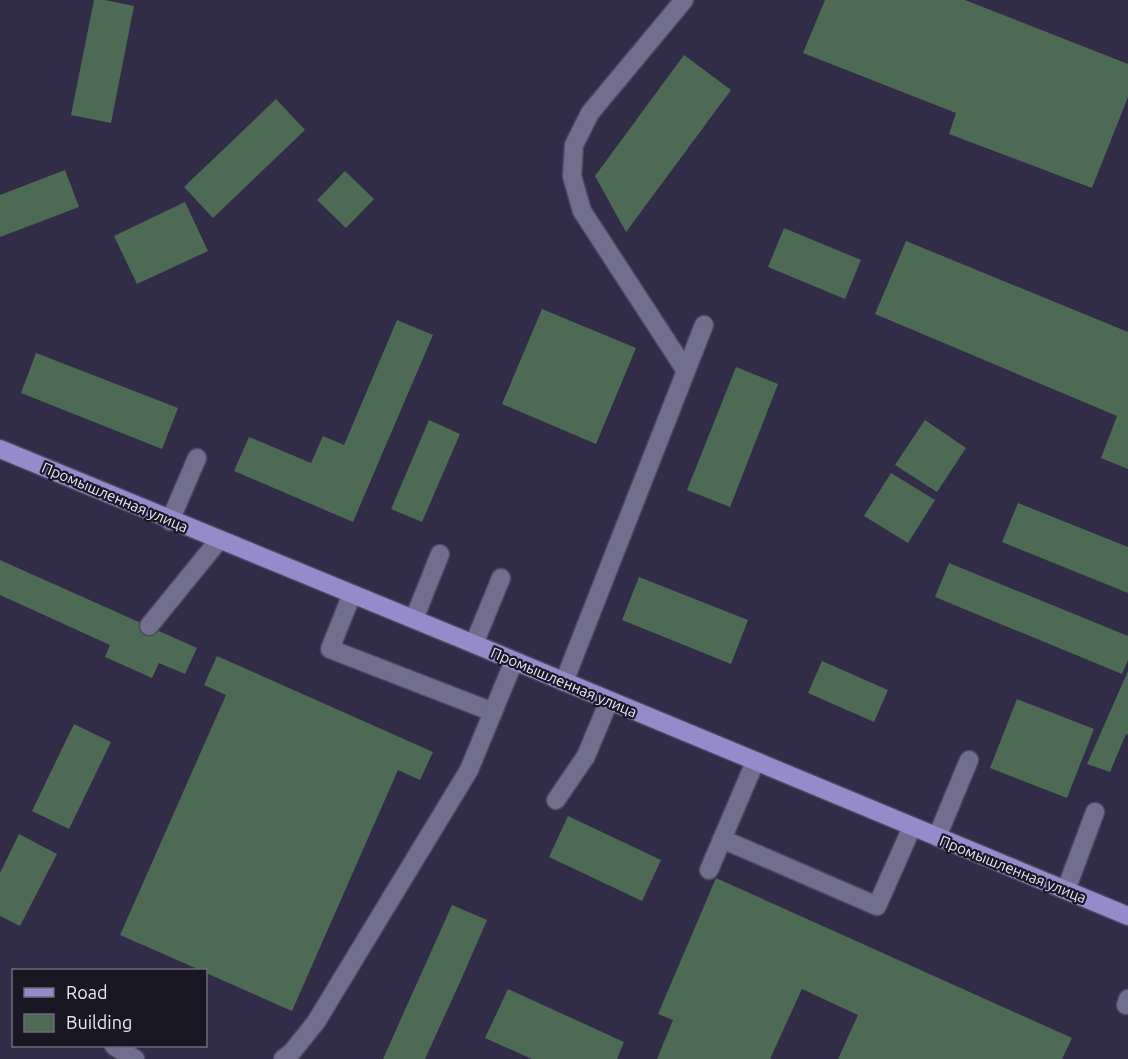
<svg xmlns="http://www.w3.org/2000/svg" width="1128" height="1059" font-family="Ubuntu,sans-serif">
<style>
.building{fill:#4c6a54}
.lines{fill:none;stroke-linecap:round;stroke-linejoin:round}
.minor-casing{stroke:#4c485f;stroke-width:21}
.major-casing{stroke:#4c485f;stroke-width:21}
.minor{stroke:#726e8e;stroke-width:18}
.major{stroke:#958bcb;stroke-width:18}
.labels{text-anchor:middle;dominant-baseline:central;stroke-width:4.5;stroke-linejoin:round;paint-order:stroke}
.street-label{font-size:15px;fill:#eae8fa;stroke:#191724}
</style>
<rect width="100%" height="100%" fill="#312d48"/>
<g class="building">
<path d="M94 0H105L134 6 111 123 71 115Z"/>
<path d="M825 0H965L1128 64V97L1092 188 949 134 956 113 803 53Z"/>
<path d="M684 55 731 90 626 232 595 176Z"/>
<path d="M276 99 305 130 213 218 184 187Z"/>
<path d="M65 170 79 207 0 237V195Z"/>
<path d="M345 171 374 199 346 228 317 200Z"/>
<path d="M185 202 208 251 137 284 114 236Z"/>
<path d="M784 228 861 260 845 299 768 267Z"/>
<path d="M906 241 1128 332V469L1101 458 1117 416 875 314Z"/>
<path d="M542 309 636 348 596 444 502 404Z"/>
<path d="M397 320 433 335 353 522 234 471 249 437 311 463 323 436 344 445Z"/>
<path d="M36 353 178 408 162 449 21 393Z"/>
<path d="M736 367 778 384 730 507 687 490Z"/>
<path d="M429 420 460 434 422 522 391 509Z"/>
<path d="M925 420 966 448 937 492 895 465Z"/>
<path d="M891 473 935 500 908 543 864 516Z"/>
<path d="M1018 503 1128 547V593L1002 542Z"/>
<path d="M0 560 197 648 185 674 159 663 152 678 105 657 110 645 0 595Z"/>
<path d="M949 563 1128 636V660L1122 674 935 597Z"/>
<path d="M639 577 748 620 731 664 622 620Z"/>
<path d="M217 656 433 752 420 780 398 770 292 1011 206 973V970H200L120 935 226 695 204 685Z"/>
<path d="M822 661 888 690 874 722 808 693Z"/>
<path d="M1128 671V735L1126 734 1110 772 1087 764Z"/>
<path d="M1017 699 1094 729 1067 798 990 768Z"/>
<path d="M74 724 111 742 69 829 32 811Z"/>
<path d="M568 816 661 860 642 901 549 857Z"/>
<path d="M19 834 57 854 20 926 0 916V873Z"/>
<path d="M716 878 1072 1038 1062 1059H838L858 1015 802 989 770 1059H657L673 1020 658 1014Z"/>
<path d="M452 905 487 920 460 982 425 1059H383Z"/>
<path d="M508 989 624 1042 617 1059H532L485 1038Z"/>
</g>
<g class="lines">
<g class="minor-casing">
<g id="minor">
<path d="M684 0 590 113 574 145 572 176 582 211 686 371"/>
<path d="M170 521 197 458"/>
<path d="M352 594 330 649 493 712"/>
<path d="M414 619 440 554"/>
<path d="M149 626 219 540"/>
<path d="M474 644 501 578"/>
<path d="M564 682 704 325"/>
<path d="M556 800 586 756 609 701"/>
<path d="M937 837 969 760"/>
<path d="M722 839 877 906 912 827"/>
<path d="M709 870 755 762"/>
<path d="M1066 890 1095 812"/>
<path d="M1126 1005 1128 999"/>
<path d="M114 1046 135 1059"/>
<path d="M283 1059 292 1052 316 1022 469 770 514 661"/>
</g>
</g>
<g class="major-casing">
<path id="major" d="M0 449 474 644 1128 916"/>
</g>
<use href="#minor" class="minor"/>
<use href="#major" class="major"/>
</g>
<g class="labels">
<g class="street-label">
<text transform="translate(115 497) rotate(23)">Промышленная улица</text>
<text transform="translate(564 682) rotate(23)">Промышленная улица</text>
<text transform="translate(1013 869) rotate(22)">Промышленная улица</text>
</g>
</g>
<rect x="12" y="969" width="195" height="78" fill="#191724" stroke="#6d6b7a" stroke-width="1.5"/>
<rect x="24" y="988" width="30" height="9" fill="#958bcb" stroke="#6d6b7a" stroke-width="1.5"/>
<text x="66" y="999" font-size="18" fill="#eae8fa">Road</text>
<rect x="24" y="1014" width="30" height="18" fill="#4c6a54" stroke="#6d6b7a" stroke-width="1.5"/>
<text x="66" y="1029" font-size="18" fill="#eae8fa">Building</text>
</svg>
